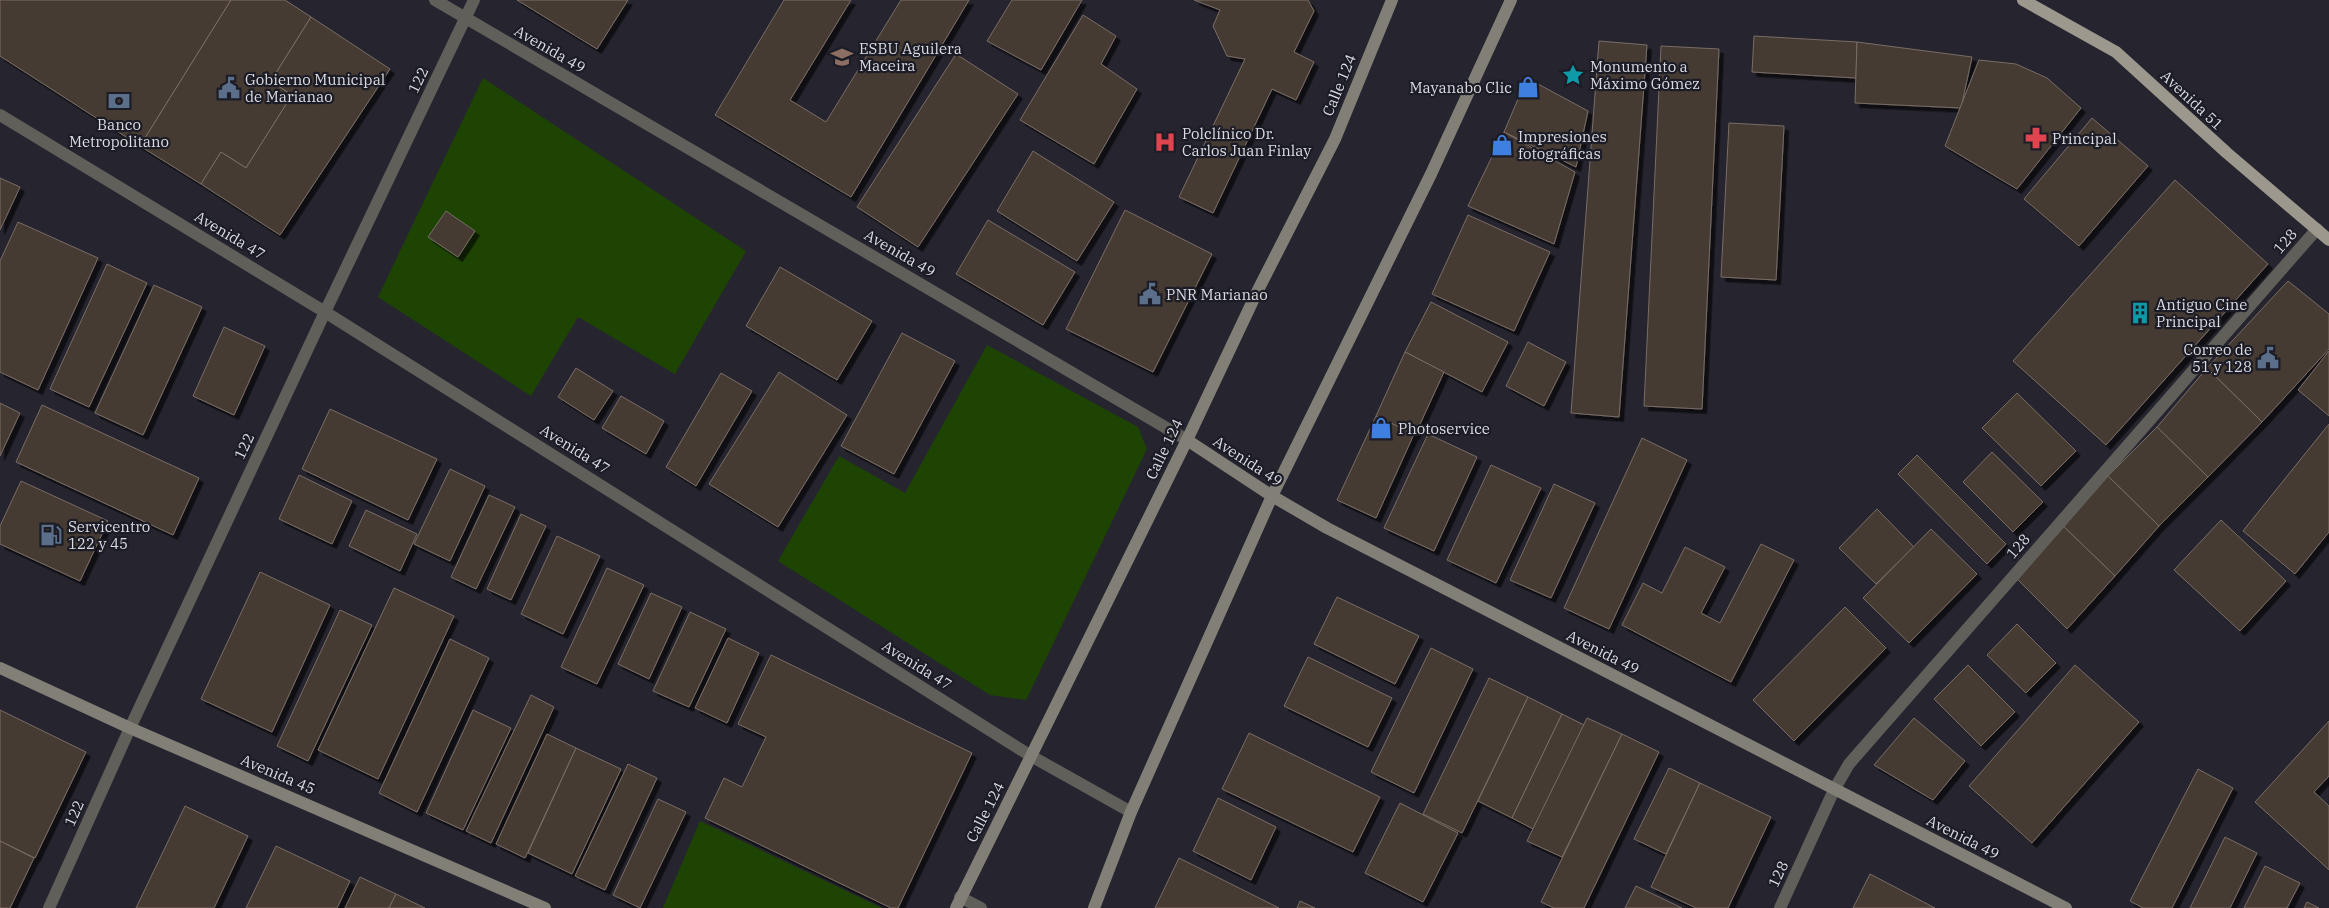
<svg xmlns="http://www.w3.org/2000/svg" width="2329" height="908" font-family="'IBM Plex Serif',serif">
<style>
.green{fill:#1e4404}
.building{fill:#453a33;stroke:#796d66;filter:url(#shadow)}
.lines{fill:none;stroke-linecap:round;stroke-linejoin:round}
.street{stroke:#615f5a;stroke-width:12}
.secondary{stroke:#827f77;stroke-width:12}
.primary{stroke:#9c988d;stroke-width:12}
.labels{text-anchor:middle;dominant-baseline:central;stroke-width:4.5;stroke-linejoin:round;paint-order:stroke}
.poi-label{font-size:15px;fill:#dbdbe1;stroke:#1c1c26;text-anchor:start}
.street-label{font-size:15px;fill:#dbdbe1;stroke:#1c1c26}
</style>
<defs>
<filter id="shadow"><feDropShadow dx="4.5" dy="4.5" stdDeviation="0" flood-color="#0009"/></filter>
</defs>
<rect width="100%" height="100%" fill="#26252f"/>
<g class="green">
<path d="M483 78 746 251 675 374 578 317 531 396 378 297Z"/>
<path d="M987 345 1138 427 1147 449 1026 700 990 695 778 561 839 456 905 493Z"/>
<path d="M700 821 882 908H663Z"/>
</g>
<g class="building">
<path d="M0 0H231L140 146 0 56Z"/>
<path d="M231 0H285L311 17 271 81 292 95 246 168 221 152 201 184 140 146Z"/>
<path d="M517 0H628L597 49Z"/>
<path d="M784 0H851L790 100 826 122 901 0H969L851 197 715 115Z"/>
<path d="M1012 0H1082L1041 70 987 41Z"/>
<path d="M1194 0H1308L1314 11 1294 52 1314 62 1296 100 1272 89 1213 213 1179 197 1245 59 1227 56 1213 26 1220 10Z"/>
<path d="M1083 15 1116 36 1101 64 1137 89 1094 164 1020 120Z"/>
<path d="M311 17 390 69 280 235 201 184 221 152 246 168 292 95 271 81Z"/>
<path d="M1754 36 1857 42 1856 78 1752 72Z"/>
<path d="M1599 41 1647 45 1619 417 1571 413Z"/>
<path d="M1857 42 1972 57 1961 108 1855 103Z"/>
<path d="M1661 46 1719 49 1702 409 1644 406Z"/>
<path d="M956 54 1018 94 918 247 857 207Z"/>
<path d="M1979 60 2016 64 2047 78 2081 108 2017 189 1945 146Z"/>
<path d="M1527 78 1588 111 1576 167 1504 132Z"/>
<path d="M2092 118 2148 166 2079 246 2024 199Z"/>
<path d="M1729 123 1784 126 1776 280 1721 277Z"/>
<path d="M1504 132 1575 172 1554 244 1468 206Z"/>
<path d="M1033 151 1114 202 1077 261 997 211Z"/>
<path d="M0 178 20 187 0 230Z"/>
<path d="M2175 180 2268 264 2106 445 2013 361Z"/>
<path d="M1125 210 1212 254 1153 372 1066 329Z"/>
<path d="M446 211 475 231 458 257 428 237Z"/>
<path d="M1468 215 1550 252 1514 331 1432 294Z"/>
<path d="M988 220 1075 272 1043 325 956 274Z"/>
<path d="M18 222 98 258 38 390 0 372V261Z"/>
<path d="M107 264 147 283 89 407 50 389Z"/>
<path d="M780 267 872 321 837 380 746 326Z"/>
<path d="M2288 281 2329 314V349L2262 422 2207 368Z"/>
<path d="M154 285 202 307 143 435 95 413Z"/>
<path d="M1431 302 1508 342 1482 392 1405 352Z"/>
<path d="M224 327 265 346 234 415 193 396Z"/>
<path d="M902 333 955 361 894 474 841 446Z"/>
<path d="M1528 342 1566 362 1544 406 1506 386Z"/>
<path d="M2329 351V416L2298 390Z"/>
<path d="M1405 352 1444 372 1415 435 1376 416Z"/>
<path d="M576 368 613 391 594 420 558 397Z"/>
<path d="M2207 368 2262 422 2208 477 2157 427Z"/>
<path d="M779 372 847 415 778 527 709 484Z"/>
<path d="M721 373 752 391 696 486 666 467Z"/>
<path d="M2017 393 2076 451 2041 486 1982 428Z"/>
<path d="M621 396 664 421 646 454 602 428Z"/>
<path d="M0 403 20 413 0 456Z"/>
<path d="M42 405 199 478 173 535 16 462Z"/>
<path d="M330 409 437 459 408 520 302 469Z"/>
<path d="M1376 416 1414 434 1376 518 1337 500Z"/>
<path d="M2329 424V532L2295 574 2243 531Z"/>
<path d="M2157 427 2208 477 2159 526 2108 476Z"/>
<path d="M1428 434 1477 457 1434 551 1384 528Z"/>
<path d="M1642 438 1687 460 1609 629 1564 608Z"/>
<path d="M1992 452 2043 502 2013 532 1963 482Z"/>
<path d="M1917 455 2006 544 1987 564 1898 474Z"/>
<path d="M1491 465 1541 488 1496 583 1447 560Z"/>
<path d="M450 469 485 486 450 561 414 544Z"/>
<path d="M299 475 352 501 332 544 279 519Z"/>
<path d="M2108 476 2159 526 2115 576 2061 524Z"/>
<path d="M21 481 108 521 80 581 0 544V526Z"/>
<path d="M1554 484 1595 503 1551 598 1510 580Z"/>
<path d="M489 495 515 507 476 589 451 577Z"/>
<path d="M1877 509 1914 547 1876 584 1839 548Z"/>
<path d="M366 510 417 534 400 571 349 546Z"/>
<path d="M521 514 546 526 511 600 487 589Z"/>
<path d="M2221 520 2286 581 2240 631 2174 570Z"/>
<path d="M2061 524 2115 576 2067 629 2012 574Z"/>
<path d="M1931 529 1977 574 1909 643 1863 598Z"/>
<path d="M557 536 600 556 563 634 521 614Z"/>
<path d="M1761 544 1794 560 1731 682 1622 625 1643 583 1662 593 1685 547 1725 567 1701 613 1720 623Z"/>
<path d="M607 568 644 585 597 684 561 667Z"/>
<path d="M260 572 330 605 272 732 201 699Z"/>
<path d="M394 588 454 616 378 779 318 750Z"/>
<path d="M651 593 682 607 649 679 618 664Z"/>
<path d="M1337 597 1419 636 1395 684 1314 644Z"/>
<path d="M1845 607 1886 648 1794 741 1753 700Z"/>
<path d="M340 610 372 625 308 761 277 746Z"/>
<path d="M690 612 726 629 689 707 653 691Z"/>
<path d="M2017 624 2056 663 2026 693 1987 655Z"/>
<path d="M728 638 759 653 727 723 695 708Z"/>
<path d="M450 639 489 658 417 812 379 793Z"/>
<path d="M1431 648 1473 669 1414 793 1371 772Z"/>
<path d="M771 655 972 753 898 908H891L705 818 724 778 742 787 766 737 738 724Z"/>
<path d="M1308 657 1392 698 1368 747 1284 706Z"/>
<path d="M1968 665 2015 712 1981 746 1934 699Z"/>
<path d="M2075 665 2139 722 2032 843 1969 786Z"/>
<path d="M1489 678 1528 697 1462 833 1423 814Z"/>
<path d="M531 695 554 707 491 843 466 831Z"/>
<path d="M1528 697 1562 714 1512 818 1478 801Z"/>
<path d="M0 710 86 752 35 858 0 841Z"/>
<path d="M473 710 511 728 463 830 426 813Z"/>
<path d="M1562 714 1586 726 1535 830 1512 818Z"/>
<path d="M1587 718 1622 734 1562 857 1527 841Z"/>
<path d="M1914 718 1965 761 1933 800 1874 765Z"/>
<path d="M2329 721V776L2314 792 2329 806V870L2255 802Z"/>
<path d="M1249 733 1380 797 1353 852 1222 789Z"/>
<path d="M547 734 576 748 525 858 496 844Z"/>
<path d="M1622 734 1659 752 1584 908H1554L1541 902Z"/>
<path d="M576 748 621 769 572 874 528 853Z"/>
<path d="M628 764 657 778 605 890 575 876Z"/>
<path d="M1669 768 1700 783 1666 854 1634 839Z"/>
<path d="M2198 769 2233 788 2172 908H2143L2130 901Z"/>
<path d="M1700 783 1771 817 1728 908H1696L1651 887Z"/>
<path d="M1218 798 1276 827 1251 880 1193 851Z"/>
<path d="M658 799 686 812 640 908 613 895Z"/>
<path d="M1400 803 1458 833 1423 902 1365 873Z"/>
<path d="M185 806 248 836 214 908H136Z"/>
<path d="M2225 837 2257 853 2230 908H2190Z"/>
<path d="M0 841 34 858 10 908H0Z"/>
<path d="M276 846 350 881 337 908H246Z"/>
<path d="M1179 858 1279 908H1155Z"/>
<path d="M2265 866 2300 883 2287 908H2244Z"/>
<path d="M1870 874 1935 908H1853Z"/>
<path d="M360 877 396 894 389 908H345Z"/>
<path d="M1636 886 1682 908H1625Z"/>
<path d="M396 894 425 908H389Z"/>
<path d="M1300 901 1315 908H1297Z"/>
<path d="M2307 902 2319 908H2304Z"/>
</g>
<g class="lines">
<g class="street">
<path d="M435 0 1187 440"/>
<path d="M0 115 325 312 1031 756 1131 812"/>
<path d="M960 897 981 908"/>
<path d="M49 908 130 728 325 312 474 0"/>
<path d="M1780 908 1834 790 1849 764 2317 229"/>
</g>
<g class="secondary">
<path d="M1187 440 1272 496 1327 528 2066 908"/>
<path d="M0 668 130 728 545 908"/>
<path d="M956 908 1187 440 1258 290 1335 139 1392 0"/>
<path d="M1094 908 1131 812 1272 496 1431 174 1511 0"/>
</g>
<path class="primary" d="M2023 0 2116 52 2227 153 2329 240"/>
</g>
<defs>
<g id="school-bare" transform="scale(1.725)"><path d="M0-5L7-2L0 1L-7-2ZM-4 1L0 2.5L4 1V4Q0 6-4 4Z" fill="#8d6e63" stroke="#1c1c26" stroke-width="2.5" paint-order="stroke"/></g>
<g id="sight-bare" transform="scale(1.725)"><path d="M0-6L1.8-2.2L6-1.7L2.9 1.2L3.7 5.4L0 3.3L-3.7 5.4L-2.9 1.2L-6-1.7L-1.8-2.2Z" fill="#0f9aa8" stroke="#1c1c26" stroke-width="2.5" paint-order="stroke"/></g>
<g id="shop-bare" transform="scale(1.725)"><path d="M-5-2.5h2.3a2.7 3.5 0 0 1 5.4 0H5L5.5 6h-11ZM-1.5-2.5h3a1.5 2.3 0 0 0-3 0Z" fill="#3f7fe0" stroke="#1c1c26" stroke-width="2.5" paint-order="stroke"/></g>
<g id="civic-bare" transform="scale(1.725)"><path d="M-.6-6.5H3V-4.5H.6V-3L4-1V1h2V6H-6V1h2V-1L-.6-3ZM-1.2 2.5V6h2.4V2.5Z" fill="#5c6f8a" stroke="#1c1c26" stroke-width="2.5" paint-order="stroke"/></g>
<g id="bank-bare" transform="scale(1.725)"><path d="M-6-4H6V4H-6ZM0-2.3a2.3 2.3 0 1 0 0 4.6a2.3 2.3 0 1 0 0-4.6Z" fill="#5c6f8a" stroke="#1c1c26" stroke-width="2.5" paint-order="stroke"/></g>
<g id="pharmacy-bare" transform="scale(1.725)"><path d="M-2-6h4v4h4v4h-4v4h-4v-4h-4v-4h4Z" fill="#e0444e" stroke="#1c1c26" stroke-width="2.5" paint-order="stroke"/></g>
<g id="hospital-bare" transform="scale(1.725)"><path d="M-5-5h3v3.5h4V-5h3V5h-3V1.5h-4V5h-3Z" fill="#e0444e" stroke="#1c1c26" stroke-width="2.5" paint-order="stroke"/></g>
<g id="building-bare" transform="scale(1.725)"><path d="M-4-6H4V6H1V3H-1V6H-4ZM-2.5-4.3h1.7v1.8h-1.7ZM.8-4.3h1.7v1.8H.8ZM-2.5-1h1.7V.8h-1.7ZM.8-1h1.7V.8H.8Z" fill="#0f9aa8" stroke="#1c1c26" stroke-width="2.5" paint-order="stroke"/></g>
<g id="fuel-bare" transform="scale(1.725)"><path d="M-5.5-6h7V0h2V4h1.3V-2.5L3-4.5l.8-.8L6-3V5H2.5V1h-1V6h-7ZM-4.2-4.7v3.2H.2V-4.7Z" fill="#5c6f8a" stroke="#1c1c26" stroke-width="2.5" paint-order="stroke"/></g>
</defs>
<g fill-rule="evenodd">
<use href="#school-bare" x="842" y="57"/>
<use href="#sight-bare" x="1573" y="75"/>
<use href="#shop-bare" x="1528" y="87"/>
<use href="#civic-bare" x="229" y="88"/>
<use href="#bank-bare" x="119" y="101"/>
<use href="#pharmacy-bare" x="2036" y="138"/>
<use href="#hospital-bare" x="1165" y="142"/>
<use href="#shop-bare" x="1502" y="145"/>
<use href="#civic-bare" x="1150" y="294"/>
<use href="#building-bare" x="2140" y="313"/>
<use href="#civic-bare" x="2268" y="358"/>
<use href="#shop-bare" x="1381" y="428"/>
<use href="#fuel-bare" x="51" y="535"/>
</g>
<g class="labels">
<g class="poi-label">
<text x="859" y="48">ESBU Aguilera<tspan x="859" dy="17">Maceira</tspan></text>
<text x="1590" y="66">Monumento a<tspan x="1590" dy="17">Máximo Gómez</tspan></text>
<text x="245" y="79">Gobierno Municipal<tspan x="245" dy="17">de Marianao</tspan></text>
<text x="1512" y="87" text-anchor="end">Mayanabo Clic</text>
<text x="119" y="124" text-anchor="middle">Banco<tspan x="119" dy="17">Metropolitano</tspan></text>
<text x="1182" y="133">Polclínico Dr.<tspan x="1182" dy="17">Carlos Juan Finlay</tspan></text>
<text x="1518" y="136">Impresiones<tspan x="1518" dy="17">fotográficas</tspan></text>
<text x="2052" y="138">Principal</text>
<text x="1166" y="294">PNR Marianao</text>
<text x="2156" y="304">Antiguo Cine<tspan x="2156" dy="17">Principal</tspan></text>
<text x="2252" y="349" text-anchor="end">Correo de<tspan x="2252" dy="17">51 y 128</tspan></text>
<text x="1398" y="428">Photoservice</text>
<text x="68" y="526">Servicentro<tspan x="68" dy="17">122 y 45</tspan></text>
</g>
<g class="street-label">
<text transform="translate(550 49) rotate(30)">Avenida 49</text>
<text transform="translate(418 80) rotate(-64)">122</text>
<text transform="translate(1339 85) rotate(-68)">Calle 124</text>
<text transform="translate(2192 100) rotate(43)">Avenida 51</text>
<text transform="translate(230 235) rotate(31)">Avenida 47</text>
<text transform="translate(2285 241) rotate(-49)">128</text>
<text transform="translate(900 253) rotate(30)">Avenida 49</text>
<text transform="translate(244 446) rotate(-65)">122</text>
<text transform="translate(575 449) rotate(32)">Avenida 47</text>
<text transform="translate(1164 449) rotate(-64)">Calle 124</text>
<text transform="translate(1248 461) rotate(33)">Avenida 49</text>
<text transform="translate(2018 546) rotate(-49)">128</text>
<text transform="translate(1603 652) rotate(27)">Avenida 49</text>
<text transform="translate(917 665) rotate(32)">Avenida 47</text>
<text transform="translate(278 774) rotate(23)">Avenida 45</text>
<text transform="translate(985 812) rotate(-63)">Calle 124</text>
<text transform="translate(74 813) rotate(-66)">122</text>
<text transform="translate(1963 837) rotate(27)">Avenida 49</text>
<text transform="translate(1778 874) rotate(-65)">128</text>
</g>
</g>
</svg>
